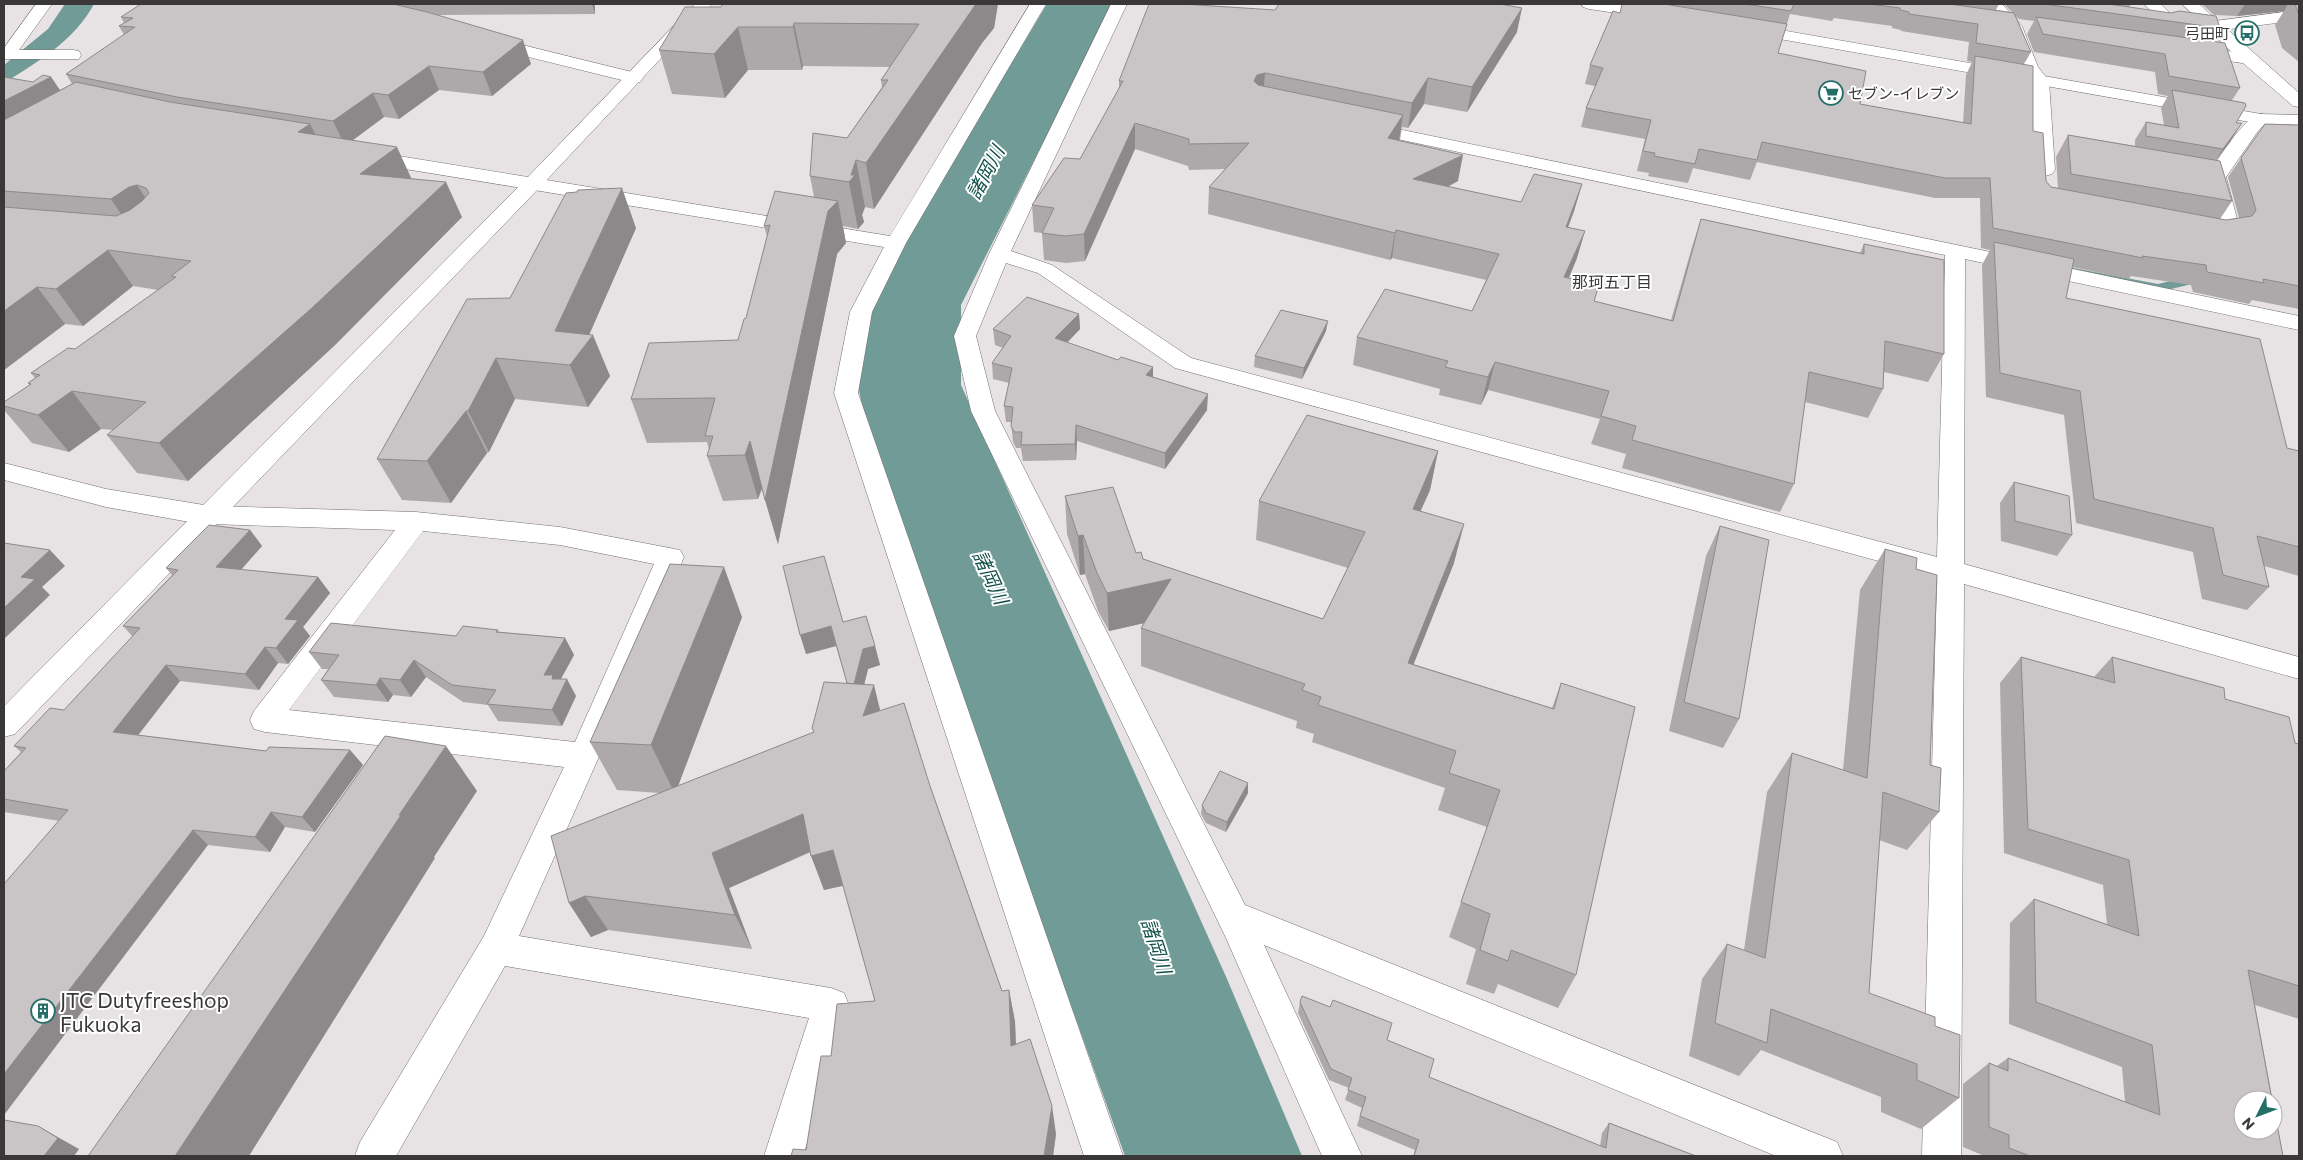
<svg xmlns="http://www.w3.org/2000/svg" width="2303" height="1160" font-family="Commissioner,'Noto Sans JP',sans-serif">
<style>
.water{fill:#709b96}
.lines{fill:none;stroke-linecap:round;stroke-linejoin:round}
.street-casing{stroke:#726e6f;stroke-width:1}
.secondary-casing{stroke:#726e6f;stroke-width:1}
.street{fill:#fff;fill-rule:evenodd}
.secondary{fill:#fff;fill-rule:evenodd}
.wall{fill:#ada9aa;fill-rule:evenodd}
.shaded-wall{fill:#8d898b}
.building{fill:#c9c4c6;stroke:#8d898b}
.labels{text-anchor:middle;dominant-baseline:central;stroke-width:4;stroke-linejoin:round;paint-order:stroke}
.far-poi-label{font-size:15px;fill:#393738;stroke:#fff;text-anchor:end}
.far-neighbourhood-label{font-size:16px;fill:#393738;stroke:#fff}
.water-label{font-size:19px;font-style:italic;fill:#13514c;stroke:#fff}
.near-poi-label{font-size:21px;fill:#393738;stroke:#fff;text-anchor:start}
</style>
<rect width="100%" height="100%" fill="#e7e2e4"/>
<g class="water">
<path d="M65 4H94C75 40 38 62 4 83V65L48 29Z"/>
<path d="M1047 4H1113L961 305V385L1227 979 1302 1156H1125L870 446 857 380 862 332 902 245Z"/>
<path d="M2299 258 2167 290 2047 266V263L2158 284 2225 268Z"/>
</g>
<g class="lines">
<g class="street-casing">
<g id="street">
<path d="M36 4H52L19 50H73L79 51 81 55 79 59H4V48Z"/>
<path d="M1030 4H1046L906 243 872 312 858 393 1123 1156H1084L834 393 850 312 884 247 368 163 361 161 359 157 361 153 368 151 890 236Z"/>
<path d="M1111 4H1127L1011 251 1052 265 1191 358 1937 557 1945 255 1364 132 1358 131 1355 127 1358 123 1364 122 2299 316V330L1965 259 1964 564 2299 657V679L1964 584 1961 1156H1922L1937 577 1175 368 1038 273 1006 263 976 336 995 411 1245 905 1837 1142 1843 1156H1776L1264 945 1362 1156H1322L1226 938 971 411 954 336 989 254Z"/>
<path d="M1986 4H2002L2022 26 2038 67 2049 81 2055 170 2052 174 2045 176 2038 174 2035 170 2031 81 2021 67 2006 27Z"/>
<path d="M2144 4H2161L2178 21C2170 31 2154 29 2143 26L2141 23 2143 20 2159 19Z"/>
<path d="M2299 10V20L2215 31 2209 29 2207 26 2209 23 2215 21Z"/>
<path d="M490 37 640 74 643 78 640 82 634 83 484 46 482 42 484 38Z"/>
<path d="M2193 46 2249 54 2255 55 2257 59 2255 63 2249 64 2187 55 2185 51 2187 47Z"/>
<path d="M2261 114 2267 115 2270 119 2258 131 2226 177 2240 230 2237 234 2230 236 2197 234 2194 230 2197 226 2218 224 2206 177C2218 161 2242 118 2261 114Z"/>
<path d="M4 463 106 489 210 506 416 512 560 527 680 550 684 557 606 741 519 936 831 988 844 993 849 1005 803 1156H764L809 1018 505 966 396 1156H355L360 1142 484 936 564 767 265 732 254 729 250 720 254 711 395 530 210 524 184 521 106 507 4 480ZM423 531 560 545 654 564 575 742 289 710Z"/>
</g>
</g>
<g class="secondary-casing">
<g id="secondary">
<path d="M695 4H712L540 187 15 734 4 737V706L526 179Z"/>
<path d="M1581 4H1620L1657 9 1663 11 1665 14 1663 17 1657 19 1589 9 1583 7Z"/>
<path d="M2182 4H2199L2299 93V107L2293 106 2243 63Z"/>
<path d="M1746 24 2261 114 2299 115V125L2261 124 1740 32 1738 29 1740 26Z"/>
</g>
</g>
<use href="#street" class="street"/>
<use href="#secondary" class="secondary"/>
</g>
<g class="wall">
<path d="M141 4H595V14L436 15 531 64 492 96 439 90 399 119 384 117 353 140 412 179 462 217 335 345 188 481 137 473 107 435 113 430 101 429 69 452 32 443 4 410V402L30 385 28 383 35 378 31 373 75 349 158 290 133 286 83 326 65 324 4 370V77L33 82 51 77 60 90 72 84 66 74 124 35 119 26 124 23 121 17Z"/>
<path d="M723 4H998L994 28 982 43 874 209 865 207 862 215 864 222 858 229 843 226 846 243 837 254 778 544 762 489 758 499 723 501 707 456 709 450 707 442 647 443 631 399 738 340 746 318 767 236 764 226 814 197 810 176 847 138 882 87 881 80 890 67 803 66 802 70H748L725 98 672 94 659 50 721 7Z"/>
<path d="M1622 4H1999L1996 10 2012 12 2004 4H2131L2129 7 2220 28 2212 41 2240 88 2232 100 2236 123 2230 142 2216 160 2232 201 2220 219 2226 220 2239 218 2228 177 2265 124 2299 125V309L2252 300 2249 304 2193 292 2191 285 2131 276 2129 279 2072 267 2066 298 2287 448 2299 451V576L2264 566 2269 587 2247 610 2202 599 2193 552 2076 523 2064 415 1986 397 1982 265 1990 250 1981 248 1980 198H1935L1757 162 1750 180 1693 168 1688 183 1648 176 1649 173 1637 171 1645 139 1581 127 1586 108 1595 86 1585 84 1590 65 1620 13ZM1790 14 1832 21 1834 18 1892 26V28L1901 30V31L1969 42 1967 61 1972 62 1966 75 1963 123 1860 104 1778 53ZM2016 16 2019 19 2034 21 2027 34 2034 52 2155 72 2158 94 2168 96 2161 108 2164 125 2146 122 2135 140V146L2068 135 2056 157 2058 188 2051 187 2046 181 2033 131 2024 64 2031 52Z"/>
<path d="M2203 4H2299V62L2282 48 2275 25 2284 11 2237 16 2214 15 2203 5Z"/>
<path d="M1517 32 1467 112 1424 104 1408 128 1402 127 1400 140 1458 181 1448 187 1521 202 1582 184 1574 211 1568 227 1577 258 1569 278 1599 285 1594 301 1671 320 1692 247 1701 219 1860 253 1864 244 1944 354 1928 382 1884 372 1883 389 1868 418 1805 402 1794 484 1780 512 1622 468 1626 454 1591 444 1600 419 1488 390 1481 405 1439 395 1440 389 1353 365 1357 337 1472 311 1486 280 1392 258 1390 260 1208 214 1209 187 1225 169 1189 170 1188 166 1135 149 1085 261 1066 263 1044 260 1042 233 1034 232 1032 205 1080 159 1119 89V81Z"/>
<path d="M636 228 589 334 610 376 588 407 515 399 489 452 487 453 451 503 402 500 377 459Z"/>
<path d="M1079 314 1080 329 1067 343 1153 377 1207 410 1165 469 1077 441 1076 460 1023 461 1021 448H1016L1013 442 1011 422H1006L1004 406 1009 383 993 379 992 363 1003 348 995 345 993 329Z"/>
<path d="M1326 331 1302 379 1254 367 1255 356Z"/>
<path d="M1438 451 1430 490 1420 512 1454 563 1413 664 1552 708 1561 683 1576 975 1558 1008 1498 984 1494 994 1466 984 1476 949 1449 937 1487 827 1438 810 1445 788 1312 742 1314 734 1296 728 1297 721 1141 666V628L1144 623 1109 631 1098 611 1085 574 1080 575 1067 534 1065 496 1143 559 1323 619 1348 568 1256 540 1259 501Z"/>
<path d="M2014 482 2072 535 2057 556 2001 541 2000 503Z"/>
<path d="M1720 526 1739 719 1723 748 1669 731 1706 556Z"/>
<path d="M250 530 262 546 241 570 318 577 330 593 303 627 310 636 288 664 278 663 259 690 180 681 138 735 266 751 350 750 363 765 315 832 285 827 270 852 208 845 4 812V771L21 752 14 746 64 710 133 637 123 626 172 575 166 568Z"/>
<path d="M1885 549 1916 569 1930 765 1939 812 1907 850 1879 840 1869 993 1935 1026 1959 1098 1921 1129 1881 1112V1097L1761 1050 1739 1076 1689 1056 1702 979 1727 944 1744 950 1767 792 1792 753 1843 770 1860 590Z"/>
<path d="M742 617 678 786 814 732 847 683 836 646 806 654 843 622 875 646 880 665 868 669 864 685 880 711 930 786 1002 991 1009 990 1015 1022 1016 1044 1056 1134 1053 1156H791L806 1150 831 1056 875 1001 843 886 824 890 811 852 729 888 752 949 608 930 591 937 569 903 660 793 617 790 590 742Z"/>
<path d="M498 630 499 632 565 638 574 655 561 679 576 696 562 726 498 721 488 705 463 702 426 677 411 697 393 695 388 702 334 697 321 680 328 669H322L309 652 456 636Z"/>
<path d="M2021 657 2094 677 2112 657 2225 699 2295 743 2299 744V1019L2255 1005 2283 1156H1982V1155L1963 1147V1084L1989 1063 1997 1066 2008 1058 2125 1102 2122 1067 2009 1024 2010 923 2034 899 2107 924 2103 885 2004 853 2000 683Z"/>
<path d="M1248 793 1226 832 1206 823 1201 814 1202 805Z"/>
<path d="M1300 1002 1387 1040 1429 1077 1600 1146 1602 1133 1609 1123 1696 1156H1413L1415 1150 1357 1126 1362 1108 1345 1100 1349 1088 1329 1080 1298 1013Z"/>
</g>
<g class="shaded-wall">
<path d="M592 4H595V14Z"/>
<path d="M976 4H998L994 28 982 43 874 209 866 163Z"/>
<path d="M2245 4H2288L2284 11 2237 16Z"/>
<path d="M1522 8 1517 32 1467 112 1472 87Z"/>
<path d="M794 23 803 66 802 70 793 27Z"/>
<path d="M738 27 748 70 725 98 714 54Z"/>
<path d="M523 40 531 64 492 96 483 72Z"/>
<path d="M429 66 439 90 399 119 388 95Z"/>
<path d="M1265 73 1263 98 1254 81 1257 75Z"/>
<path d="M51 77 74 111 4 149V101Z"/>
<path d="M1428 78 1424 104 1408 128 1412 103Z"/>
<path d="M373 93 384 117 345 146 333 121Z"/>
<path d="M1403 115 1399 141 1388 138Z"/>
<path d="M1135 123V149L1085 261 1084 234Z"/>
<path d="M2242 123 2230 142 2210 168 2223 149Z"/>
<path d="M310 124 328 159 298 132Z"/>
<path d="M397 147 413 182 360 174Z"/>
<path d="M1463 155 1458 181 1409 206 1413 179Z"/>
<path d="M856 160 865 207 862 215 864 222 858 229 849 182Z"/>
<path d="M446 182 462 217 335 345 188 481 159 443Z"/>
<path d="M1582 184 1574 211 1558 254 1566 227Z"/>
<path d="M137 185 161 221 135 235 111 199 129 187Z"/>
<path d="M622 188 636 228 583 349 593 335 610 376 588 407 555 331Z"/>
<path d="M838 201 846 243 837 254 778 544 765 500 828 211Z"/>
<path d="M1396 230 1392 258 1390 260 1395 233Z"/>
<path d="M1585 231 1577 258 1557 305 1564 277Z"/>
<path d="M108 250 133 286 83 326 56 289Z"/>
<path d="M37 287 65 324 4 370V311Z"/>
<path d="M1079 314 1080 329 1056 354 1055 338Z"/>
<path d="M1328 321 1326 331 1302 379 1304 368Z"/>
<path d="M496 358 515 399 489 452 468 411Z"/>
<path d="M1495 362 1488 390 1481 405 1488 377Z"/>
<path d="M1153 367V383L1146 375Z"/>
<path d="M72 391 101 429 69 452 38 415Z"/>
<path d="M1208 394 1207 410 1165 469V453Z"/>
<path d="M466 411 487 453 451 503 427 461Z"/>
<path d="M1076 425 1077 441 1076 460 1075 444Z"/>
<path d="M750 441 763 485 758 499 745 455Z"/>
<path d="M1438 451 1430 490 1404 548 1413 509Z"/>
<path d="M1464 524 1454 563 1399 701 1408 663Z"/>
<path d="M250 530 262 546 229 583 216 567Z"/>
<path d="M1083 535 1085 574 1080 575 1078 536Z"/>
<path d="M50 550 65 566 42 587 50 595 4 639V608L21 577Z"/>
<path d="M724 567 742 617 675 794 651 745Z"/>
<path d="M318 577 330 593 303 627 310 636 288 664 276 648 285 619Z"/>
<path d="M1171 579V617L1109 631 1107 593Z"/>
<path d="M831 626 836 646 806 654 800 635Z"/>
<path d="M565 638 574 655 558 684 567 679 576 696 562 726 552 710 544 675Z"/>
<path d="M875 646 880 665 868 669 856 717 851 698 863 649Z"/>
<path d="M265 647 278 663 259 690 245 674Z"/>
<path d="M414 660 426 677 411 697 400 680Z"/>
<path d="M166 665 180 681 129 747 113 732Z"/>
<path d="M380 678 393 695 388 702 376 685Z"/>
<path d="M874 685 883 722 863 716Z"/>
<path d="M446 746 477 791 434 857 435 858 249 1156H175L399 815Z"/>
<path d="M350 750 363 765 315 832 302 817Z"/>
<path d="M1248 783V793L1226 832 1227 822Z"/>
<path d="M271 812 285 827 270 852 255 837Z"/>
<path d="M803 814 816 849 729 888 752 949 735 915 712 853Z"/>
<path d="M193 830 208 845 4 1115V1074Z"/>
<path d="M833 850 845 885 824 890 811 856Z"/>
<path d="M585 896 608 930 591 937 569 903Z"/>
<path d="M1009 990 1015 1022 1017 1076 1011 1046Z"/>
<path d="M1052 1106 1056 1134 1053 1156H1044Z"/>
<path d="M38 1126 79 1149 74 1156H44Z"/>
</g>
<g class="building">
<path d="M141 4H393L427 12 523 40 483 72 429 66 388 95 373 93 333 121 177 97 66 74 135 27 119 26 133 18 121 17Z"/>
<path d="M723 4H976L866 163 856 160 851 175H855L849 182 810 176 813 133 847 138 888 80H881L919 24 794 23 793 27H738L714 54 659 50 685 7H721Z"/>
<path d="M1149 4H1182L1275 10 1279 4H1500L1522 8 1472 87 1428 78 1412 103 1265 73 1257 75 1254 81 1258 85 1403 115 1388 138 1463 155 1413 179 1521 202 1534 174 1582 184 1566 227 1585 231 1564 277 1599 285 1594 301 1673 321 1701 219 1864 254V244L1944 260V354L1885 341 1883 389 1809 372 1794 484 1632 440 1636 426 1601 416 1609 391 1495 362 1488 377 1445 367 1448 361 1357 337 1385 289 1472 311 1499 254 1396 230 1395 233 1209 187 1249 143 1189 144V139L1135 123 1084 234 1065 236 1042 233 1054 208 1032 205 1064 158 1080 159 1123 81H1119Z"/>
<path d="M1622 4H1664L1787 24 1778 53 1866 71 1860 104 1971 124 1975 56 2033 66V131L2043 133 2046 181 2051 187 2226 220 2252 216 2256 210 2241 158 2265 124 2299 125V286L2263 279 2264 283 2207 272 2206 265 2142 256 2143 258 1993 228 1990 178H1945L1762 142 1757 160 1699 149 1695 164 1654 156 1655 153 1643 151 1651 120 1586 108 1603 68 1590 65 1613 11 1620 13Z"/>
<path d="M1745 4H1794L1791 11Z"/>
<path d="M1869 4H1949L2014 13 2031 52 1976 43 1978 24 1909 14V12L1900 10V8Z"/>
<path d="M2044 4H2108L2171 13 2179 11 2216 16 2220 28Z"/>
<path d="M2295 4H2299V15Z"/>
<path d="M2036 17 2225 43 2240 88 2169 76 2165 54 2043 34Z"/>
<path d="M43 75 51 77 4 101V77L33 82Z"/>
<path d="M76 82 170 102 310 124 298 132 397 147 360 174 446 182 313 307 159 443 107 435 146 402 72 391 38 415 4 406V402L31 384 28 383 40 375 31 373 68 348 75 349 176 277 171 276 191 261 108 250 56 289 37 287 4 311V207L116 216 130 210 142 201 149 193 146 188 137 185 129 187 111 199 4 191V120Z"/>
<path d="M2172 90 2245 103 2246 106 2236 123H2242L2223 149 2146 136V122L2179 128Z"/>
<path d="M2068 135 2220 161 2232 201 2071 174Z"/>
<path d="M622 188 555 331 593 335 570 365 496 358 468 411H466L427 461 377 459 467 299 510 298 566 193 577 192 578 190Z"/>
<path d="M775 191 838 201 828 211 765 500 750 441 745 455 707 456 713 436H705L715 398 631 399 649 343 738 340 744 319 746 318 770 225 764 226Z"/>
<path d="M1994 242 2074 259 2066 298 2260 339 2287 448 2299 451V547L2257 536 2269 587 2223 575 2213 528 2094 499 2080 391 2000 373Z"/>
<path d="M1027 297 1079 314 1055 338 1118 360 1121 357 1153 367 1146 375 1208 394 1165 453 1076 425 1075 444 1021 445 1022 432H1014L1011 426 1013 407 1004 406 1012 368 992 363 1011 336 993 329Z"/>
<path d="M1281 310 1328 321 1304 368 1255 356Z"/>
<path d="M1307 415 1438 451 1413 509 1464 524 1408 663 1554 709 1561 683 1635 707 1576 975 1511 950 1508 961 1480 950 1490 914 1461 902 1500 790 1449 773 1456 751 1318 705 1321 697 1302 690 1305 684 1141 628 1171 579 1107 593 1097 573 1083 535 1078 536 1065 496 1113 487 1136 553 1141 552 1143 559 1323 619 1365 532 1259 501Z"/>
<path d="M2014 482 2069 496 2072 535 2015 521Z"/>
<path d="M209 525 250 530 216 567 318 577 285 619 298 620 276 648 265 647 245 674 166 665 113 732 266 751 269 747 350 750 302 817 271 812 255 837 193 830 4 1074V884L68 810 4 799V771L26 748 14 746 50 708 64 710 140 628 123 626 178 570 166 568Z"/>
<path d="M1720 526 1769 540 1739 719 1684 702Z"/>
<path d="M4 543 50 550 21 577 35 579 4 608Z"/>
<path d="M1885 549 1917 558 1916 569 1937 575 1930 765 1941 768 1939 812 1883 792 1869 993 1935 1017V1026L1960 1035 1959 1098 1917 1080V1064L1771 1009 1767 1043 1715 1023 1727 944 1765 958 1792 753 1867 778Z"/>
<path d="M824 556 843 622 866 616 875 646 863 649 854 684 847 683 831 626 800 635 783 566Z"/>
<path d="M670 564 724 567 651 745 590 742Z"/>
<path d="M331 623 456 636 463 626 498 630 496 632 565 638 544 675H553L552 679H567L552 710 487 704 496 690 452 685 414 660 400 680 380 678 376 685 321 680 339 655 309 652Z"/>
<path d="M2021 657 2115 683 2112 657 2224 688 2225 699 2289 717 2295 743 2299 744V986L2248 970 2272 1100H2243V1130H2273V1104L2283 1156H2030L2009 1148V1135L1989 1127V1063L2008 1071V1058L2160 1115 2152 1045 2036 1002 2034 899 2139 936 2129 860 2028 829Z"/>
<path d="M824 682 874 685 863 716 904 703 930 786 1002 991 1009 990 1011 1046 1030 1039 1052 1106 1044 1156H791L793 1149 806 1150 821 1056H831L837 1004 875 1001 833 850 811 856 803 814 712 853 735 915 585 896 569 903 551 836 814 732 812 728Z"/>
<path d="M385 736 446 746 399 815H401L175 1156H88Z"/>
<path d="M1220 771 1248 783 1227 822 1206 813 1202 805Z"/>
<path d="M1302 996 1330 1007 1333 1000 1392 1023 1387 1040 1434 1059 1429 1077 1606 1148 1609 1123 1696 1156H1414L1419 1140 1360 1116 1366 1097 1348 1090 1352 1078 1331 1069 1300 1002Z"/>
<path d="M4 1120 38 1126 58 1138 44 1156H4Z"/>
</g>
<defs>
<g id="bus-ring" transform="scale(1.25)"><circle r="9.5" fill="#fff" stroke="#246e67" stroke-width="1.5"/><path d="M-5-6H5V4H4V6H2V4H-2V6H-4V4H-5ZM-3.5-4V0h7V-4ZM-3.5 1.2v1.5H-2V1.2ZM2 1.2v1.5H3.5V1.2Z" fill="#246e67"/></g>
<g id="supermarket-ring" transform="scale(1.25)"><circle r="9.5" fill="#fff" stroke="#246e67" stroke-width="1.5"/><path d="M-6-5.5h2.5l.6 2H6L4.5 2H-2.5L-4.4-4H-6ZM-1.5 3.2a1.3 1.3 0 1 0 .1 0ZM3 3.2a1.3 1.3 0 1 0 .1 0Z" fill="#246e67"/></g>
<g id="building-ring" transform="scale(1.25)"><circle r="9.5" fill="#fff" stroke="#246e67" stroke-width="1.5"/><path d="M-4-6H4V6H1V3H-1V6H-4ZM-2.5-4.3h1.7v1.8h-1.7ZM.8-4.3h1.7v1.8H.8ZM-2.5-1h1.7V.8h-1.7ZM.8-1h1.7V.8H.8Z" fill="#246e67"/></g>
</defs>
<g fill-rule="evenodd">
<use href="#bus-ring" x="2247" y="33"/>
<use href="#supermarket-ring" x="1831" y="93"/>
<use href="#building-ring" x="43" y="1011"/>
</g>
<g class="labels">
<g class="far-poi-label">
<text x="2230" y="33">弓田町</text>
<text x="1848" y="93" text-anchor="start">セブン-イレブン</text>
</g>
<g class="far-neighbourhood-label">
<text x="1612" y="281">那珂五丁目</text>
</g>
<g class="water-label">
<text transform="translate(985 172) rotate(-62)">諸岡川</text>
<text transform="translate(991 577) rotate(65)">諸岡川</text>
<text transform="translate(1157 946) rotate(72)">諸岡川</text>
</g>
<g class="near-poi-label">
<text x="60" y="999">JTC Dutyfreeshop<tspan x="60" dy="24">Fukuoka</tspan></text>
</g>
</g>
<rect width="2303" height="1160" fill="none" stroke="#393738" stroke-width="10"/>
<g transform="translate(2258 1115) rotate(228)"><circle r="24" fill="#ffffff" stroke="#b0afaf"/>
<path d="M0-4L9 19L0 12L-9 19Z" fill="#246e67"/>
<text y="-8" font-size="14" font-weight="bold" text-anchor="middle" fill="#393738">N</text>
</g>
</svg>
